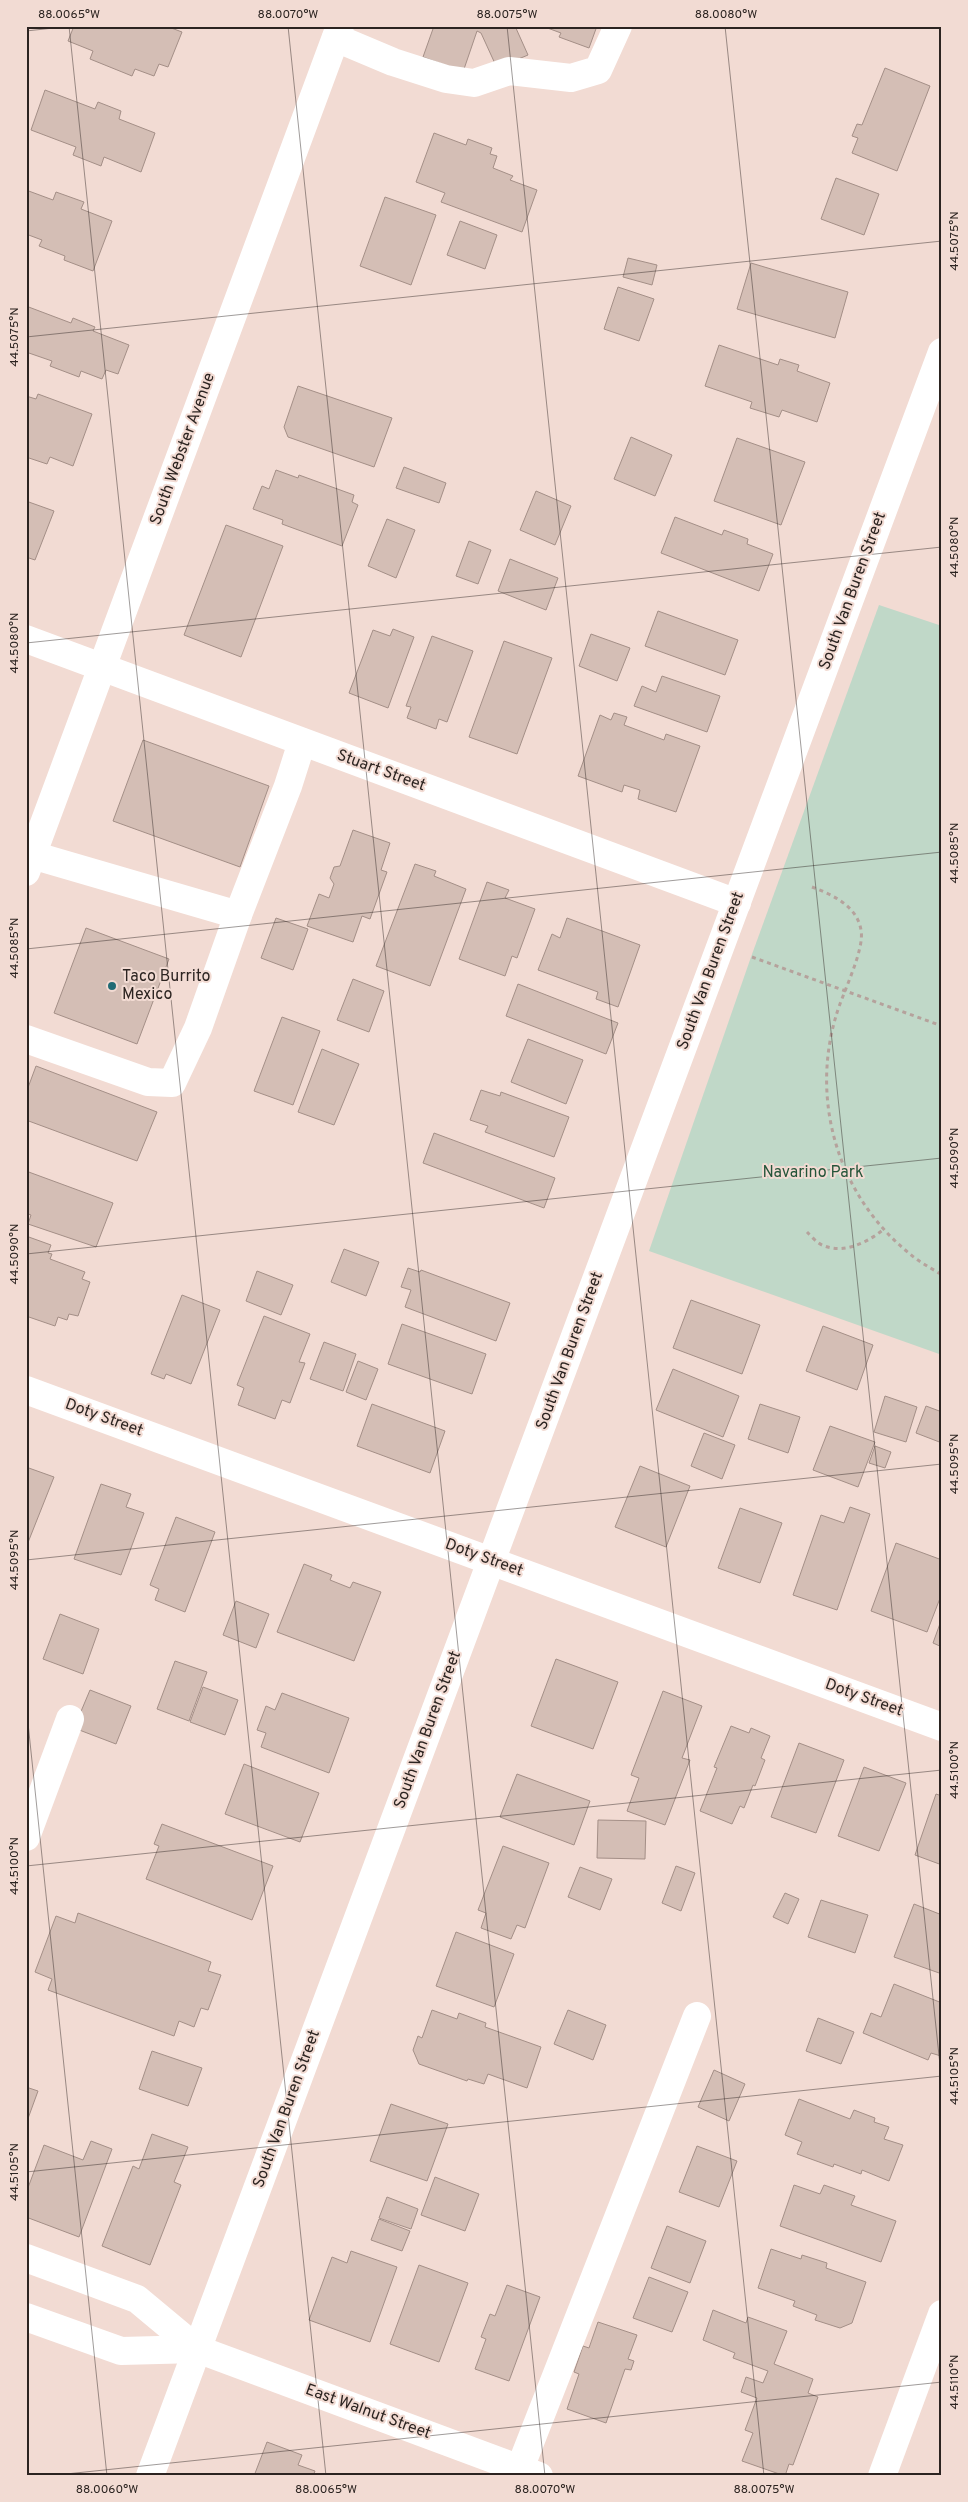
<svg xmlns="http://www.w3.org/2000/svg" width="968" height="2502" font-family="Overpass,sans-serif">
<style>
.green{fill:#c0d8c8}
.building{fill:#d4beb5;stroke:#a48f87}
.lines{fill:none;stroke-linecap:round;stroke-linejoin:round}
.path{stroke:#b5a29c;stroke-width:3;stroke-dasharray:4 4;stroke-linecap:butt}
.minor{stroke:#fff;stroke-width:28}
.major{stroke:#fff;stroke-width:28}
.ticks{fill:none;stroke:#2c2421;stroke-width:1;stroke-opacity:0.45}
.poi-dot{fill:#216b75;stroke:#f2dbd3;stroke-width:2}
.labels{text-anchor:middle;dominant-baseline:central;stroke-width:4;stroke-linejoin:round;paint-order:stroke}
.street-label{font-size:16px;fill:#2c2421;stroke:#f2dbd3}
.poi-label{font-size:16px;fill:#2c2421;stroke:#f2dbd3;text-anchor:start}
.park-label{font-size:16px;fill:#245439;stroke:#f2dbd3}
.neatline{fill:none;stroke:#2c2421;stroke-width:2}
.ticks-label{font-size:12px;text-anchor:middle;fill:#2c2421}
</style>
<rect width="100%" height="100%" fill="#f2dbd3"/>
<path class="green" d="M879 605 942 626V1355L649 1251 751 957Z"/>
<g class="building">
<path d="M74 26H166L182 32 168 67 159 64 154 76 135 69 132 76 90 59 93 51 68 41Z"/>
<path d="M434 26H515L528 55 497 68 481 33 477 31 463 72 423 57Z"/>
<path d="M542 26H597L589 48 559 37 561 33Z"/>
<path d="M885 68 930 86 897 171 852 153 858 138 852 136 857 124 862 125Z"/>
<path d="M45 90 95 109 98 102 121 111 119 119 155 133 141 172 104 157 101 166 73 155 76 147 31 130Z"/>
<path d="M434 133 466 145 468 139 492 148 490 154 497 156 493 168 513 176 510 180 537 190 522 232 441 202 445 193 416 182Z"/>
<path d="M836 178 879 194 864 235 821 219Z"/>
<path d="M26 190 53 200 56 192 84 202 81 209 112 221 93 271 64 260 65 256 39 246 42 240 26 234Z"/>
<path d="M385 197 436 215 411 285 360 266Z"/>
<path d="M460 221 497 235 485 269 447 255Z"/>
<path d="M628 258 657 265 652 285 623 277Z"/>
<path d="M751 263 848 292 835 338 737 309Z"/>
<path d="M618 287 654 299 639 341 604 329Z"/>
<path d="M26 306 71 323 73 318 95 327 93 331 129 345 118 374 106 370 102 379 81 371 79 377 50 366 52 361 26 352Z"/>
<path d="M719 345 778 365 780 359 799 365 797 371 830 383 817 422 782 410 779 417 750 408 752 402 705 386Z"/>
<path d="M298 386 392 418 374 467 288 437 284 427Z"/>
<path d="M38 394 92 414 73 466 50 457 47 464 26 457V396L36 399Z"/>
<path d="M631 437 672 455 655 496 614 479Z"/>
<path d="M737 438 805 462 781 525 714 501Z"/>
<path d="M404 467 446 483 439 503 396 488Z"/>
<path d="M276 470 298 478 299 475 354 495 352 502 358 505 342 546 282 524 283 520 253 509 262 486 269 489Z"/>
<path d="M536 491 571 506 555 545 520 530Z"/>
<path d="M26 501 54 511 35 560 26 557Z"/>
<path d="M675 517 722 535 724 530 748 539 747 544 773 554 759 591 661 553Z"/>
<path d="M387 519 415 530 396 578 368 566Z"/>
<path d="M226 525 283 546 241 657 184 635Z"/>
<path d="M469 541 491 550 478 584 456 576Z"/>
<path d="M510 559 558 578 546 610 498 591Z"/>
<path d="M658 611 738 640 725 675 645 646Z"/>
<path d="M393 629 414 637 388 708 349 693 373 630 390 636Z"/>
<path d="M591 634 630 648 617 681 579 666Z"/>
<path d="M432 636 473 651 447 722 439 719 436 729 407 718 411 707 406 706Z"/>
<path d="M504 641 552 658 517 754 469 737Z"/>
<path d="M662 676 720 696 707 732 634 706 642 686 656 692Z"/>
<path d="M614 713 627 717 624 725 664 740 666 734 700 746 676 812 638 799 640 790 624 785 622 792 578 776 600 715 611 720Z"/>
<path d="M143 740 269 786 240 867 113 821Z"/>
<path d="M353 830 390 843 381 870 387 872 370 919 362 916 353 942 307 926 319 894 329 898 334 884 330 878 334 867 340 866Z"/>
<path d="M415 864 436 871 434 876 466 889 430 986 376 966Z"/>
<path d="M487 882 509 890 505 898 535 909 517 958 512 956 505 976 459 959Z"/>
<path d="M276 918 308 929 293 970 261 958Z"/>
<path d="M567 918 640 945 618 1007 596 999 598 992 538 970 552 934 560 938Z"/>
<path d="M86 928 169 959 137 1044 54 1013Z"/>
<path d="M353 979 384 991 369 1032 337 1020Z"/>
<path d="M518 984 618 1023 606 1054 506 1016Z"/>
<path d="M282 1017 320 1031 293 1105 254 1091Z"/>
<path d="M528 1039 583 1060 566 1104 511 1082Z"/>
<path d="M322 1049 359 1064 334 1125 298 1112Z"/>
<path d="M36 1066 157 1112 137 1161 26 1120V1093Z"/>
<path d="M481 1090 500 1096 501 1092 569 1117 554 1157 485 1132 488 1126 470 1120Z"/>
<path d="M434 1133 555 1178 544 1208 423 1163Z"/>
<path d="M26 1171 113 1203 96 1247 28 1224 31 1215 26 1213Z"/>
<path d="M26 1236 51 1245 48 1253 52 1254 50 1259 85 1272 82 1279 90 1282 78 1316 69 1314 67 1320 58 1317 55 1326 26 1316Z"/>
<path d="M344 1249 379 1262 366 1296 331 1282Z"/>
<path d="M408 1268 420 1272 421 1270 510 1303 496 1341 405 1307 411 1290 401 1287Z"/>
<path d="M257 1271 293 1285 281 1315 246 1301Z"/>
<path d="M182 1295 220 1310 191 1384 166 1374 164 1379 151 1374Z"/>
<path d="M691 1300 760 1325 742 1374 673 1348Z"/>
<path d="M264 1316 310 1334 299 1362 305 1363 290 1403 282 1400 275 1419 238 1405 244 1388 237 1385Z"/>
<path d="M402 1324 486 1354 472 1394 388 1364Z"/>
<path d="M823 1326 873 1345 857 1390 806 1371Z"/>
<path d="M324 1342 356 1354 343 1391 310 1379Z"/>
<path d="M358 1361 378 1369 366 1400 346 1392Z"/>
<path d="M673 1369 739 1396 723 1437 656 1410Z"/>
<path d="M885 1396 917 1407 906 1442 874 1432Z"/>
<path d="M372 1404 445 1431 430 1473 357 1446Z"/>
<path d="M760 1404 800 1417 788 1453 748 1439Z"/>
<path d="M926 1406 942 1412V1443L916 1433Z"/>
<path d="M830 1426 875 1442 858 1487 813 1470Z"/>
<path d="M704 1433 735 1445 722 1479 691 1466Z"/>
<path d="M875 1446 891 1452 885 1468 869 1463Z"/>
<path d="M640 1466 690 1486 666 1547 615 1527Z"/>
<path d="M26 1467 54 1477 27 1545H26Z"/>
<path d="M101 1484 131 1494 126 1507 144 1513 121 1575 74 1559Z"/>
<path d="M850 1507 870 1514 837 1610 793 1595 821 1515 844 1523Z"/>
<path d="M740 1508 782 1523 760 1583 718 1568Z"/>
<path d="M176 1517 215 1532 185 1612 155 1600 159 1589 150 1585Z"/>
<path d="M896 1543 942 1560V1593L927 1632 871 1611Z"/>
<path d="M304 1564 332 1575 330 1580 350 1588 353 1582 381 1592 354 1661 277 1632Z"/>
<path d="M236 1601 269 1614 256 1648 223 1635Z"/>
<path d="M60 1614 99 1629 83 1674 43 1659Z"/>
<path d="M942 1618V1647L933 1643Z"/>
<path d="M556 1659 618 1682 593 1749 531 1726Z"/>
<path d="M175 1661 207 1672 189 1721 157 1709Z"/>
<path d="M203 1687 238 1700 225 1735 190 1722Z"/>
<path d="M90 1690 131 1706 116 1744 74 1728Z"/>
<path d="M663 1691 702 1706 682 1758 690 1760 665 1825 627 1811 639 1778 631 1775Z"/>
<path d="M282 1693 349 1718 329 1773 261 1747 266 1733 257 1730 266 1706 275 1710Z"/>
<path d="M731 1726 749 1733 751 1728 770 1736 761 1758 765 1760 755 1786 753 1785 744 1808 740 1806 732 1824 700 1811 717 1768 714 1767Z"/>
<path d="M799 1743 844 1760 816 1833 771 1817Z"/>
<path d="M244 1764 319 1793 300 1842 225 1814Z"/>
<path d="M864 1767 906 1783 879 1851 838 1836Z"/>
<path d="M517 1774 590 1801 574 1845 500 1817Z"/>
<path d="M936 1794 942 1796V1865L915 1855Z"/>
<path d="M598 1820 646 1821 645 1859 597 1858Z"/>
<path d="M162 1824 273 1866 252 1920 146 1879 159 1846 154 1844Z"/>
<path d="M503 1846 549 1863 525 1928 517 1925 511 1939 481 1928 486 1913 478 1910Z"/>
<path d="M676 1866 695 1873 681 1911 662 1903Z"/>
<path d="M580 1867 612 1879 600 1910 568 1897Z"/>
<path d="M785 1893 799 1899 788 1924 773 1917Z"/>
<path d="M821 1900 868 1915 855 1953 808 1937Z"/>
<path d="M914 1904 942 1915V1974L894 1957Z"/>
<path d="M78 1913 211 1962 208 1971 221 1975 208 2010 201 2008 194 2027 179 2021 174 2036 48 1990 52 1979 35 1972 56 1916 75 1923Z"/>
<path d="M456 1932 514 1954 494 2007 436 1986Z"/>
<path d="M894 1984 942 2003 941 2056 931 2053 928 2060 863 2033 871 2013 881 2017Z"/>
<path d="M432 2010 457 2019 459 2013 486 2023 485 2027 541 2047 527 2088 488 2074 484 2084 468 2079 467 2081 419 2064 413 2050 418 2036 422 2038Z"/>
<path d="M568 2010 606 2025 593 2060 554 2044Z"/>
<path d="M818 2018 854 2032 841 2064 806 2051Z"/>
<path d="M152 2051 202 2068 188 2106 139 2089Z"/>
<path d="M714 2070 745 2084 729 2121 698 2107Z"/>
<path d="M26 2087 38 2091 26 2124Z"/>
<path d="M799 2099 850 2119 854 2110 875 2118 874 2122 889 2127 884 2139 903 2145 889 2181 862 2170 861 2174 834 2164 833 2167 797 2154 802 2142 785 2135Z"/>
<path d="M391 2104 448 2124 427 2181 370 2161Z"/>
<path d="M152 2134 188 2147 174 2182 181 2185 150 2265 102 2246 133 2166 139 2169Z"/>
<path d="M91 2141 112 2149 79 2237 26 2217V2193L44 2145 83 2160Z"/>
<path d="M697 2146 737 2161 719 2207 679 2192Z"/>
<path d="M435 2177 479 2194 465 2231 421 2215Z"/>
<path d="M794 2185 820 2194 824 2185 855 2196 851 2205 896 2221 881 2262 780 2226Z"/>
<path d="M387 2197 418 2209 411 2229 379 2218Z"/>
<path d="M379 2219 410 2231 402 2251 371 2240Z"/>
<path d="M667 2226 706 2241 690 2283 651 2268Z"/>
<path d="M771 2249 801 2259 802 2255 827 2263 826 2268 866 2282 852 2323 840 2328 815 2320 817 2315 793 2306 795 2301 758 2288Z"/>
<path d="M351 2251 397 2267 370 2342 309 2320 332 2257 347 2263Z"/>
<path d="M419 2265 468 2283 439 2362 390 2344Z"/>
<path d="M649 2277 688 2292 672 2332 633 2318Z"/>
<path d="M507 2285 540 2297 509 2381 475 2369 486 2339 481 2337 490 2314 495 2316Z"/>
<path d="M713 2310 746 2323 748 2317 787 2331 774 2364 813 2379 808 2393 818 2397 793 2465 789 2464 785 2476 742 2461 753 2433 745 2430 757 2398 741 2392 746 2377 763 2383 768 2371 733 2358 735 2353 703 2340Z"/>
<path d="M598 2322 637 2335 628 2359 634 2361 631 2370 625 2369 606 2423 567 2409 579 2374 574 2372 583 2346 589 2348Z"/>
<path d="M267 2442 302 2455 298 2465 315 2471 313 2476H254Z"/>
</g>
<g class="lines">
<g class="path">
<path d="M812 887C833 895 857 906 861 930 865 950 842 994 836 1016 810 1103 839 1197 910 1254 919 1262 931 1268 942 1275"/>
<path d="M752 957 942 1026"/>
<path d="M807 1232C811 1236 817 1243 822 1245 844 1255 868 1242 884 1229"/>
</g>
<g class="minor">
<path d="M336 38 393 62 446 79 474 83 509 71 571 78 598 70 618 26"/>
<path d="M26 639 737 903"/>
<path d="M32 855 238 915 288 786 302 742"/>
<path d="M26 1039 148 1082 172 1083 198 1028 238 915"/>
<path d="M26 1390 942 1727"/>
<path d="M26 1837 70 1719"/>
<path d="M26 2258 137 2299 197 2349 539 2476"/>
<path d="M26 2317 121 2351 197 2349"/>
<path d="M150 2476 942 352"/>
<path d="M517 2476 697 2016"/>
<path d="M882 2476 942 2314"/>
</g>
<path class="major" d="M26 872 340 26"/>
</g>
<path class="ticks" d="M69 26 326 2476M288 26 545 2476M507 26 764 2476M725 26 942 2084M26 31 72 26M26 337 942 241M26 643 942 547M26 949 942 852M26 1254 942 1158M26 1560 942 1464M26 1704 107 2476M26 1866 942 1770M26 2172 942 2076M47 2476 942 2382"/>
<circle class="poi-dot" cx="112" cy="986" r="5"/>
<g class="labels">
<g class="street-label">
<text transform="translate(183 449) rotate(-70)">South Webster Avenue</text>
<text transform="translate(853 591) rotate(-70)">South Van Buren Street</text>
<text transform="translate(381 771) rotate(20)">Stuart Street</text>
<text transform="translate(711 971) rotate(-70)">South Van Buren Street</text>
<text transform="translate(570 1351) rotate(-70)">South Van Buren Street</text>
<text transform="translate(104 1418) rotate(20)">Doty Street</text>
<text transform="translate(484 1558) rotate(20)">Doty Street</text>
<text transform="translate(864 1698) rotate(20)">Doty Street</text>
<text transform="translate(428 1730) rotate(-70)">South Van Buren Street</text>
<text transform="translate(287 2109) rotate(-70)">South Van Buren Street</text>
<text transform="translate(368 2412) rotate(20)">East Walnut Street</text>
</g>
<g class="poi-label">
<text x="122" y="977">Taco Burrito<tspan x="122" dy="18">Mexico</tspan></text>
</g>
<g class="park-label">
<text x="813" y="1173">Navarino Park</text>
</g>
</g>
<rect width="968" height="2502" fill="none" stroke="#f2dbd3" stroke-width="55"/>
<rect x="28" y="28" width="912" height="2446" class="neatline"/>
<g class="ticks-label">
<text x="69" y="18">88.0065°W</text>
<text x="288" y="18">88.0070°W</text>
<text x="507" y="18">88.0075°W</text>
<text x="726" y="18">88.0080°W</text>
<text transform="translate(954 241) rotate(-90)" y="4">44.5075°N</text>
<text transform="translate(14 337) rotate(-90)" y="4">44.5075°N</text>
<text transform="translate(954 547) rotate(-90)" y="4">44.5080°N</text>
<text transform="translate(14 643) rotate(-90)" y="4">44.5080°N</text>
<text transform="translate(954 853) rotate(-90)" y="4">44.5085°N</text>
<text transform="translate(14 948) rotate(-90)" y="4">44.5085°N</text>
<text transform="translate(954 1158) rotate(-90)" y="4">44.5090°N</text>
<text transform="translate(14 1254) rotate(-90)" y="4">44.5090°N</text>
<text transform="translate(954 1464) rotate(-90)" y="4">44.5095°N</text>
<text transform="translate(14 1560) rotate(-90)" y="4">44.5095°N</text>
<text transform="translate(954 1770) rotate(-90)" y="4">44.5100°N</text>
<text transform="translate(14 1866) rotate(-90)" y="4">44.5100°N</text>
<text transform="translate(954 2076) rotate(-90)" y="4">44.5105°N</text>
<text transform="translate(14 2172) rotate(-90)" y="4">44.5105°N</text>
<text transform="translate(954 2382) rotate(-90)" y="4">44.5110°N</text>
<text x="107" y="2493">88.0060°W</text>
<text x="326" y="2493">88.0065°W</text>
<text x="545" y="2493">88.0070°W</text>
<text x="764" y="2493">88.0075°W</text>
</g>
</svg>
